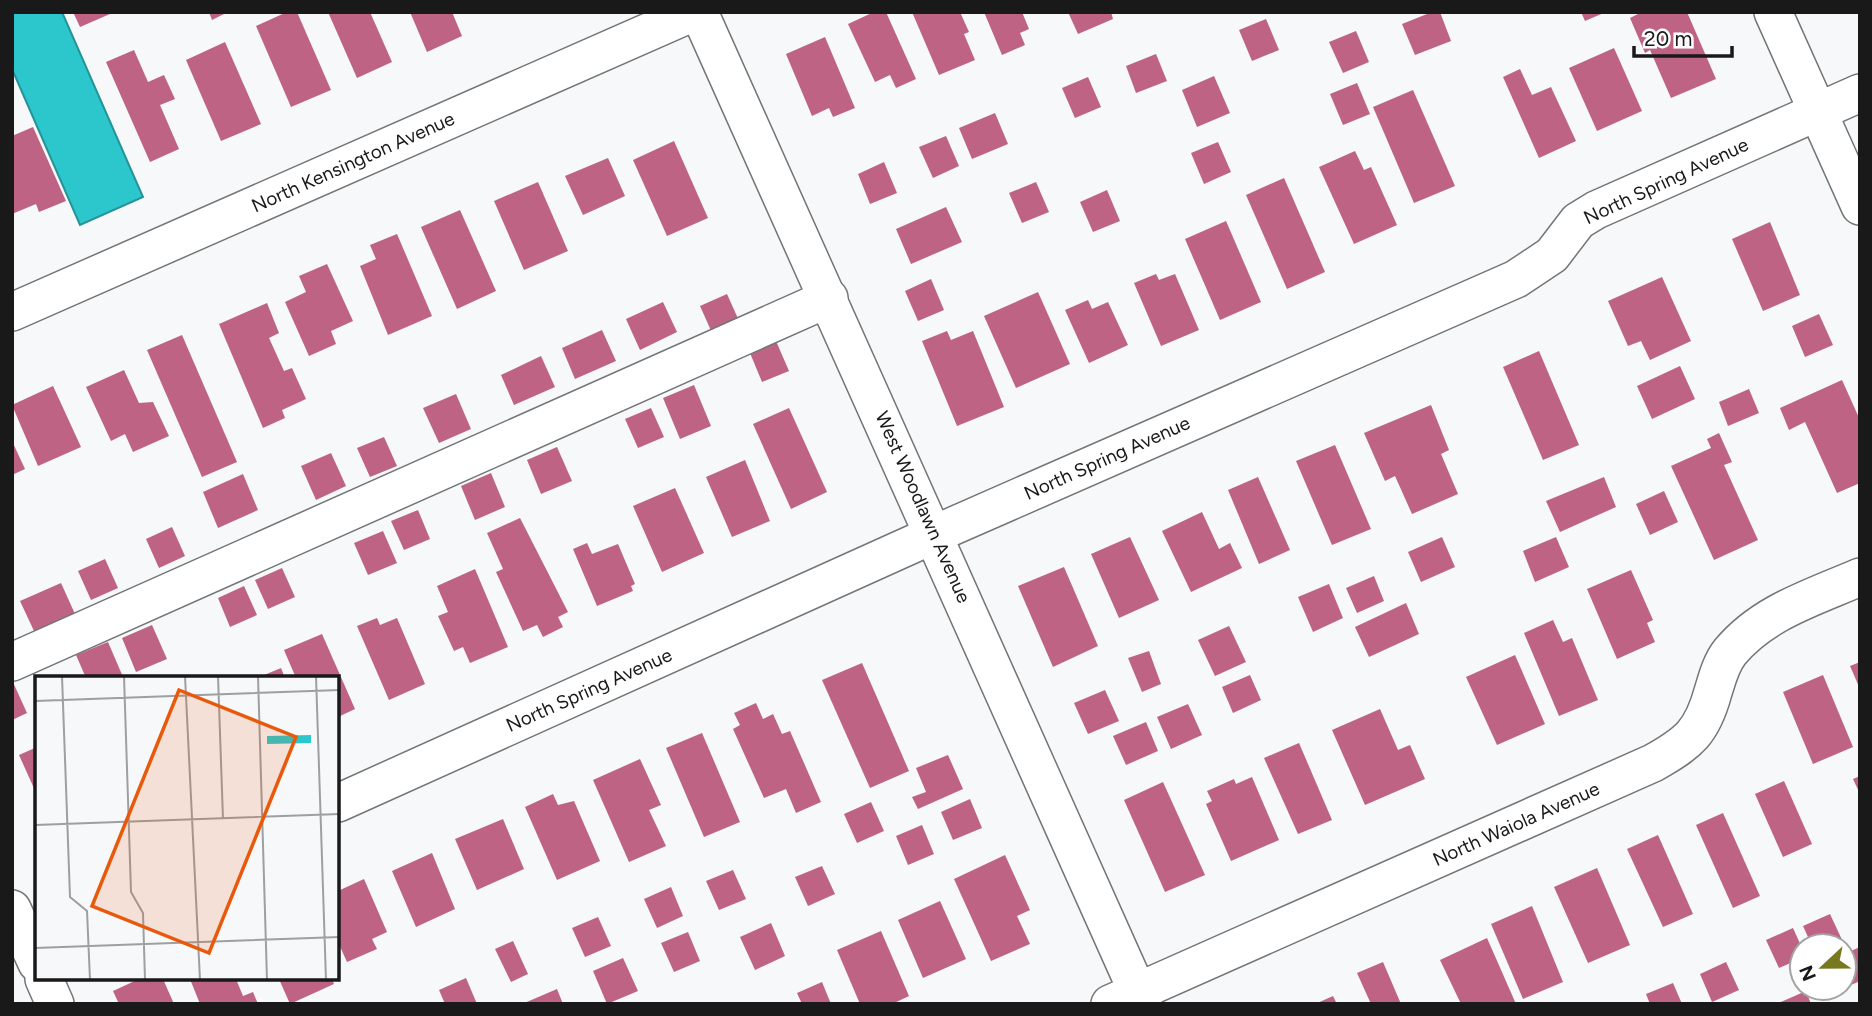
<svg xmlns="http://www.w3.org/2000/svg" width="1872" height="1016" font-family="Figtree,sans-serif">
<style>
.water{fill:#2bc7cc;stroke:#269397;stroke-width:2}
.building{fill:#be6383}
.lines{fill:none;stroke-linecap:round;stroke-linejoin:round}
.minor-casing{stroke:#737576;stroke-width:40}
.minor{stroke:#fff;stroke-width:37}
.labels{text-anchor:middle;dominant-baseline:central;stroke-width:5;stroke-linejoin:round;paint-order:stroke}
.street-label{font-size:19px;fill:#19191a;stroke:#fff}
.inset-road{fill:none;stroke:#9e9fa0;stroke-width:2}
.view{fill:#e8590c;fill-opacity:0.15;stroke:#e8590c;stroke-width:3.5}
.inset-edge{fill:none;stroke:#19191a;stroke-width:3.5}
</style>
<rect width="100%" height="100%" fill="#f6f8fa"/>
<path class="water" d="M12 12H62L143 197 80 225 12 69Z"/>
<g class="building">
<path d="M73 12H109L110 14 80 27Z"/>
<path d="M209 12H228L212 20Z"/>
<path d="M287 12H297L331 90 291 107 256 26Z"/>
<path d="M328 12H370L392 62 357 78Z"/>
<path d="M410 12H452L462 36 427 52Z"/>
<path d="M874 12H886L916 79 896 88 890 75 875 82 848 24Z"/>
<path d="M912 12H960L969 32 964 34 975 60 939 75Z"/>
<path d="M984 12H1022L1029 29 1020 33 1025 45 1002 55Z"/>
<path d="M1068 12H1111L1113 19 1078 34Z"/>
<path d="M1432 12H1440L1451 41 1415 55 1402 24Z"/>
<path d="M1581 12H1606L1585 21Z"/>
<path d="M1642 12H1687L1716 79 1671 98 1650 50 1645 53 1630 18Z"/>
<path d="M1266 19 1279 50 1252 61 1239 30Z"/>
<path d="M1356 31 1369 62 1343 73 1329 42Z"/>
<path d="M825 37 855 108 833 117 829 108 812 116 786 54Z"/>
<path d="M225 42 261 124 221 141 186 60Z"/>
<path d="M1614 48 1642 111 1597 131 1569 68Z"/>
<path d="M134 50 148 82 164 75 175 99 160 105 179 149 150 162 106 62Z"/>
<path d="M1156 54 1167 81 1136 93 1126 66Z"/>
<path d="M1520 69 1532 95 1551 87 1576 141 1539 158 1503 77Z"/>
<path d="M1214 76 1230 113 1197 127 1182 90Z"/>
<path d="M1088 77 1101 107 1075 118 1062 88Z"/>
<path d="M1357 83 1370 114 1343 125 1330 94Z"/>
<path d="M1413 90 1455 186 1414 203 1373 107Z"/>
<path d="M995 113 1008 144 972 159 959 128Z"/>
<path d="M33 127 66 201 39 212 36 204 12 214V136Z"/>
<path d="M946 136 959 166 933 178 919 147Z"/>
<path d="M674 141 708 218 667 236 633 160Z"/>
<path d="M1218 142 1231 172 1204 184 1191 153Z"/>
<path d="M1355 151 1364 170 1371 167 1397 225 1354 244 1319 167Z"/>
<path d="M608 158 625 196 583 215 565 176Z"/>
<path d="M884 162 897 193 870 204 858 174Z"/>
<path d="M1284 178 1325 272 1287 289 1246 195Z"/>
<path d="M538 182 568 251 524 270 494 201Z"/>
<path d="M1036 182 1049 212 1022 223 1009 193Z"/>
<path d="M1107 190 1120 221 1093 232 1080 202Z"/>
<path d="M946 207 962 242 911 264 896 229Z"/>
<path d="M460 210 496 291 457 309 421 227Z"/>
<path d="M1226 221 1261 302 1220 320 1185 239Z"/>
<path d="M1770 222 1800 295 1763 311 1732 239Z"/>
<path d="M397 234 432 316 388 335 360 266 376 259 370 245Z"/>
<path d="M327 264 353 321 331 331 336 344 309 356 285 302 306 292 299 276Z"/>
<path d="M1156 274 1159 280 1175 274 1199 330 1161 346 1134 283Z"/>
<path d="M1662 277 1691 341 1650 360 1641 341 1628 346 1608 301Z"/>
<path d="M931 279 944 310 918 321 905 291Z"/>
<path d="M1038 292 1070 364 1016 388 984 316Z"/>
<path d="M727 294 740 323 713 335 700 306Z"/>
<path d="M1088 300 1092 309 1108 302 1128 345 1089 363 1065 310Z"/>
<path d="M663 302 677 332 640 350 626 319Z"/>
<path d="M267 303 279 333 269 338 284 371 292 368 306 399 282 410 285 418 263 428 219 324Z"/>
<path d="M1819 314 1833 345 1805 357 1792 326Z"/>
<path d="M602 330 616 361 575 379 562 348Z"/>
<path d="M947 331 951 340 973 331 1004 407 957 426 922 341Z"/>
<path d="M182 335 237 462 202 477 147 350Z"/>
<path d="M776 341 789 371 762 382 750 353Z"/>
<path d="M1539 351 1579 445 1543 460 1503 367Z"/>
<path d="M541 356 555 387 514 405 501 375Z"/>
<path d="M1680 366 1695 399 1652 419 1637 386Z"/>
<path d="M124 370 139 403 153 402 169 436 133 452 125 434 111 441 86 387Z"/>
<path d="M1842 380 1860 420V483L1837 493 1805 422 1789 430 1780 408Z"/>
<path d="M694 385 711 426 680 439 663 398Z"/>
<path d="M53 386 81 447 38 466 12 405Z"/>
<path d="M1749 389 1759 413 1728 426 1719 402Z"/>
<path d="M456 394 471 429 439 443 423 408Z"/>
<path d="M1431 405 1449 450 1441 454 1458 494 1412 514 1395 476 1385 481 1364 433Z"/>
<path d="M651 408 664 437 638 448 625 419Z"/>
<path d="M789 408 827 492 791 509 753 424Z"/>
<path d="M1719 433 1732 462 1724 465 1758 540 1714 560 1671 466 1711 448 1707 439Z"/>
<path d="M384 437 397 466 370 477 357 448Z"/>
<path d="M12 441 25 469 12 475Z"/>
<path d="M1335 445 1371 529 1332 545 1296 461Z"/>
<path d="M557 447 572 481 541 494 527 460Z"/>
<path d="M331 453 346 486 316 500 301 466Z"/>
<path d="M745 460 770 521 732 537 706 477Z"/>
<path d="M491 473 505 507 475 520 461 486Z"/>
<path d="M243 474 258 510 218 528 203 492Z"/>
<path d="M1258 477 1290 550 1259 564 1228 490Z"/>
<path d="M1604 477 1616 507 1560 532 1546 501Z"/>
<path d="M675 488 704 553 662 572 633 506Z"/>
<path d="M1664 491 1678 522 1650 535 1636 504Z"/>
<path d="M418 510 430 539 404 550 391 521Z"/>
<path d="M1202 512 1219 549 1230 543 1242 568 1191 592 1162 531Z"/>
<path d="M520 518 568 612 558 617 563 627 543 637 537 625 523 631 496 572 503 569 487 533Z"/>
<path d="M172 527 185 556 159 568 146 539Z"/>
<path d="M383 531 397 563 368 575 354 543Z"/>
<path d="M1130 537 1159 600 1119 618 1091 554Z"/>
<path d="M1442 537 1455 567 1421 582 1408 552Z"/>
<path d="M1556 537 1569 567 1535 582 1523 551Z"/>
<path d="M587 543 592 554 618 544 635 584 631 586 633 591 597 606 573 549Z"/>
<path d="M105 559 118 588 91 600 78 571Z"/>
<path d="M1064 567 1098 646 1053 667 1018 586Z"/>
<path d="M282 568 295 597 268 609 255 580Z"/>
<path d="M475 569 508 647 470 663 463 647 454 651 438 616 448 612 437 586Z"/>
<path d="M1631 570 1653 620 1647 623 1655 642 1617 659 1587 589Z"/>
<path d="M1374 576 1384 601 1357 613 1346 588Z"/>
<path d="M61 583 75 614 34 631 20 601Z"/>
<path d="M1329 584 1343 618 1313 632 1298 597Z"/>
<path d="M244 586 257 615 230 627 218 598Z"/>
<path d="M1406 603 1419 634 1369 657 1355 627Z"/>
<path d="M377 618 380 625 397 618 425 684 389 700 357 626Z"/>
<path d="M1553 620 1563 642 1572 638 1598 700 1559 716 1524 633Z"/>
<path d="M152 625 167 659 136 672 122 638Z"/>
<path d="M1229 626 1246 662 1215 676 1198 640Z"/>
<path d="M322 634 355 709 338 717V678H296L284 650Z"/>
<path d="M108 642 123 677 86 678 76 655Z"/>
<path d="M1149 651 1161 684 1142 692 1128 658Z"/>
<path d="M1515 655 1545 724 1497 745 1466 677Z"/>
<path d="M1860 662V689L1850 666Z"/>
<path d="M862 663 909 771 870 788 822 680Z"/>
<path d="M281 668 285 678H257Z"/>
<path d="M1250 675 1261 700 1233 713 1222 687Z"/>
<path d="M1823 675 1853 747 1813 764 1783 692Z"/>
<path d="M12 680 27 713 12 720Z"/>
<path d="M1105 690 1119 721 1088 734 1074 703Z"/>
<path d="M756 703 763 719 773 714 782 734 790 731 821 802 796 813 786 789 764 798 733 729 740 725 734 713Z"/>
<path d="M1188 704 1202 735 1171 749 1157 717Z"/>
<path d="M1380 709 1398 750 1410 745 1425 779 1365 805 1332 730Z"/>
<path d="M1146 722 1158 751 1126 765 1113 736Z"/>
<path d="M702 733 740 822 704 837 666 748Z"/>
<path d="M1299 743 1332 820 1298 834 1264 758Z"/>
<path d="M37 747V795L19 755Z"/>
<path d="M948 755 963 789 918 809 912 797 926 792 916 768Z"/>
<path d="M640 759 661 805 649 810 666 846 629 862 593 780Z"/>
<path d="M1860 776V794L1853 779Z"/>
<path d="M1252 777 1279 840 1231 861 1206 804 1212 801 1207 791 1234 779 1236 784Z"/>
<path d="M1784 781 1812 844 1783 857 1755 794Z"/>
<path d="M1163 782 1205 875 1165 892 1124 800Z"/>
<path d="M553 794 558 805 574 801 600 861 557 880 525 807Z"/>
<path d="M970 799 982 828 953 840 941 812Z"/>
<path d="M871 802 884 831 857 843 844 814Z"/>
<path d="M1723 813 1760 896 1733 908 1696 825Z"/>
<path d="M503 819 524 869 477 890 455 839Z"/>
<path d="M922 825 934 854 908 865 896 836Z"/>
<path d="M1658 835 1693 914 1663 927 1627 849Z"/>
<path d="M432 853 455 909 416 927 392 871Z"/>
<path d="M1005 855 1030 910 1017 916 1030 944 991 961 954 879Z"/>
<path d="M822 866 835 894 808 906 795 877Z"/>
<path d="M1597 868 1630 945 1588 963 1554 887Z"/>
<path d="M733 870 746 899 719 910 706 881Z"/>
<path d="M364 879 387 932 372 939 377 949 347 962 338 942V891Z"/>
<path d="M671 887 683 916 657 928 644 899Z"/>
<path d="M940 901 966 959 923 978 898 920Z"/>
<path d="M1532 906 1563 982 1523 999 1491 924Z"/>
<path d="M1830 914 1843 942 1834 946H1812L1803 926Z"/>
<path d="M598 917 611 946 585 957 572 928Z"/>
<path d="M771 923 785 956 755 970 740 937Z"/>
<path d="M1793 928 1802 948V958L1779 968 1766 940Z"/>
<path d="M881 931 909 996 892 1004H860L837 950Z"/>
<path d="M688 932 700 961 674 972 661 943Z"/>
<path d="M1487 938 1516 1004H1461L1440 960Z"/>
<path d="M513 941 528 974 511 982 495 949Z"/>
<path d="M1860 947V981L1851 985 1844 969V954Z"/>
<path d="M623 958 638 991 607 1004 593 971Z"/>
<path d="M1383 962 1401 1004H1371L1357 973Z"/>
<path d="M1726 962 1739 990 1712 1002 1700 974Z"/>
<path d="M466 978 477 1004H445L439 990Z"/>
<path d="M139 979H163L174 1004H119L113 991Z"/>
<path d="M190 979H236L243 996 253 992 258 1004H200Z"/>
<path d="M279 979H332L334 984 290 1004Z"/>
<path d="M822 982 831 1004H802L797 993Z"/>
<path d="M1673 983 1682 1004H1650L1646 994Z"/>
<path d="M557 989 563 1004H522Z"/>
<path d="M1806 991 1811 1004H1776Z"/>
<path d="M1333 996 1337 1004H1315Z"/>
</g>
<g class="lines">
<g class="minor-casing">
<g id="minor">
<path d="M699 12 1143 1004"/>
<path d="M1773 12 1860 206"/>
<path d="M12 312 694 12"/>
<path d="M12 662 829 298"/>
<path d="M338 803 935 534 1516 279 1552 255 1578 221 1596 210 1860 93"/>
<path d="M12 909 37 963"/>
<path d="M44 979 55 1004"/>
<path d="M1110 1004 1653 763C1689 743 1702 732 1713 692 1717 679 1721 663 1730 652 1763 612 1814 597 1860 577"/>
</g>
</g>
<use href="#minor" class="minor"/>
</g>
<g class="labels">
<g class="street-label">
<text transform="translate(353 162) rotate(-24)">North Kensington Avenue</text>
<text transform="translate(1666 181) rotate(-25)">North Spring Avenue</text>
<text transform="translate(1107 458) rotate(-24)">North Spring Avenue</text>
<text transform="translate(923 507) rotate(66)">West Woodlawn Avenue</text>
<text transform="translate(589 690) rotate(-24)">North Spring Avenue</text>
<text transform="translate(1516 824) rotate(-24)">North Waiola Avenue</text>
</g>
</g>
<g transform="translate(35 676)">
<rect width="304" height="304" fill="#f6f8fa"/>
<path d="M276 59V67L232 68V60Z" fill="#2bc7cc"/>
<path class="inset-road" d="M27 0 35 221 52 235 55 304M89 0 96 216 108 237 110 304M150 0 165 304M183 0 188 143M223 0 232 304M281 0 291 304M0 25 305 14M0 149 305 138M0 272 305 261"/>
<path class="view" d="M144 14 261 61 174 277 57 230Z"/>
<rect width="304" height="304" class="inset-edge"/>
</g>
<rect width="1872" height="1016" fill="none" stroke="#19191a" stroke-width="28"/>
<g transform="translate(1823 967) rotate(248)"><circle r="33" fill="#ffffff" stroke="#a3a3a3" stroke-width="2"/>
<path d="M0-5L12 26L0 18L-12 26Z" fill="#78781e"/>
<text y="-10" font-size="19" font-weight="bold" text-anchor="middle" fill="#19191a">N</text>
</g>
<path d="M1634 46v10h98v-10" fill="none" stroke="#19191a" stroke-width="3.5"/>
<text x="1644" y="46" font-size="21" fill="#19191a" stroke="#ffffff" stroke-width="5" paint-order="stroke">20 m</text>
</svg>
